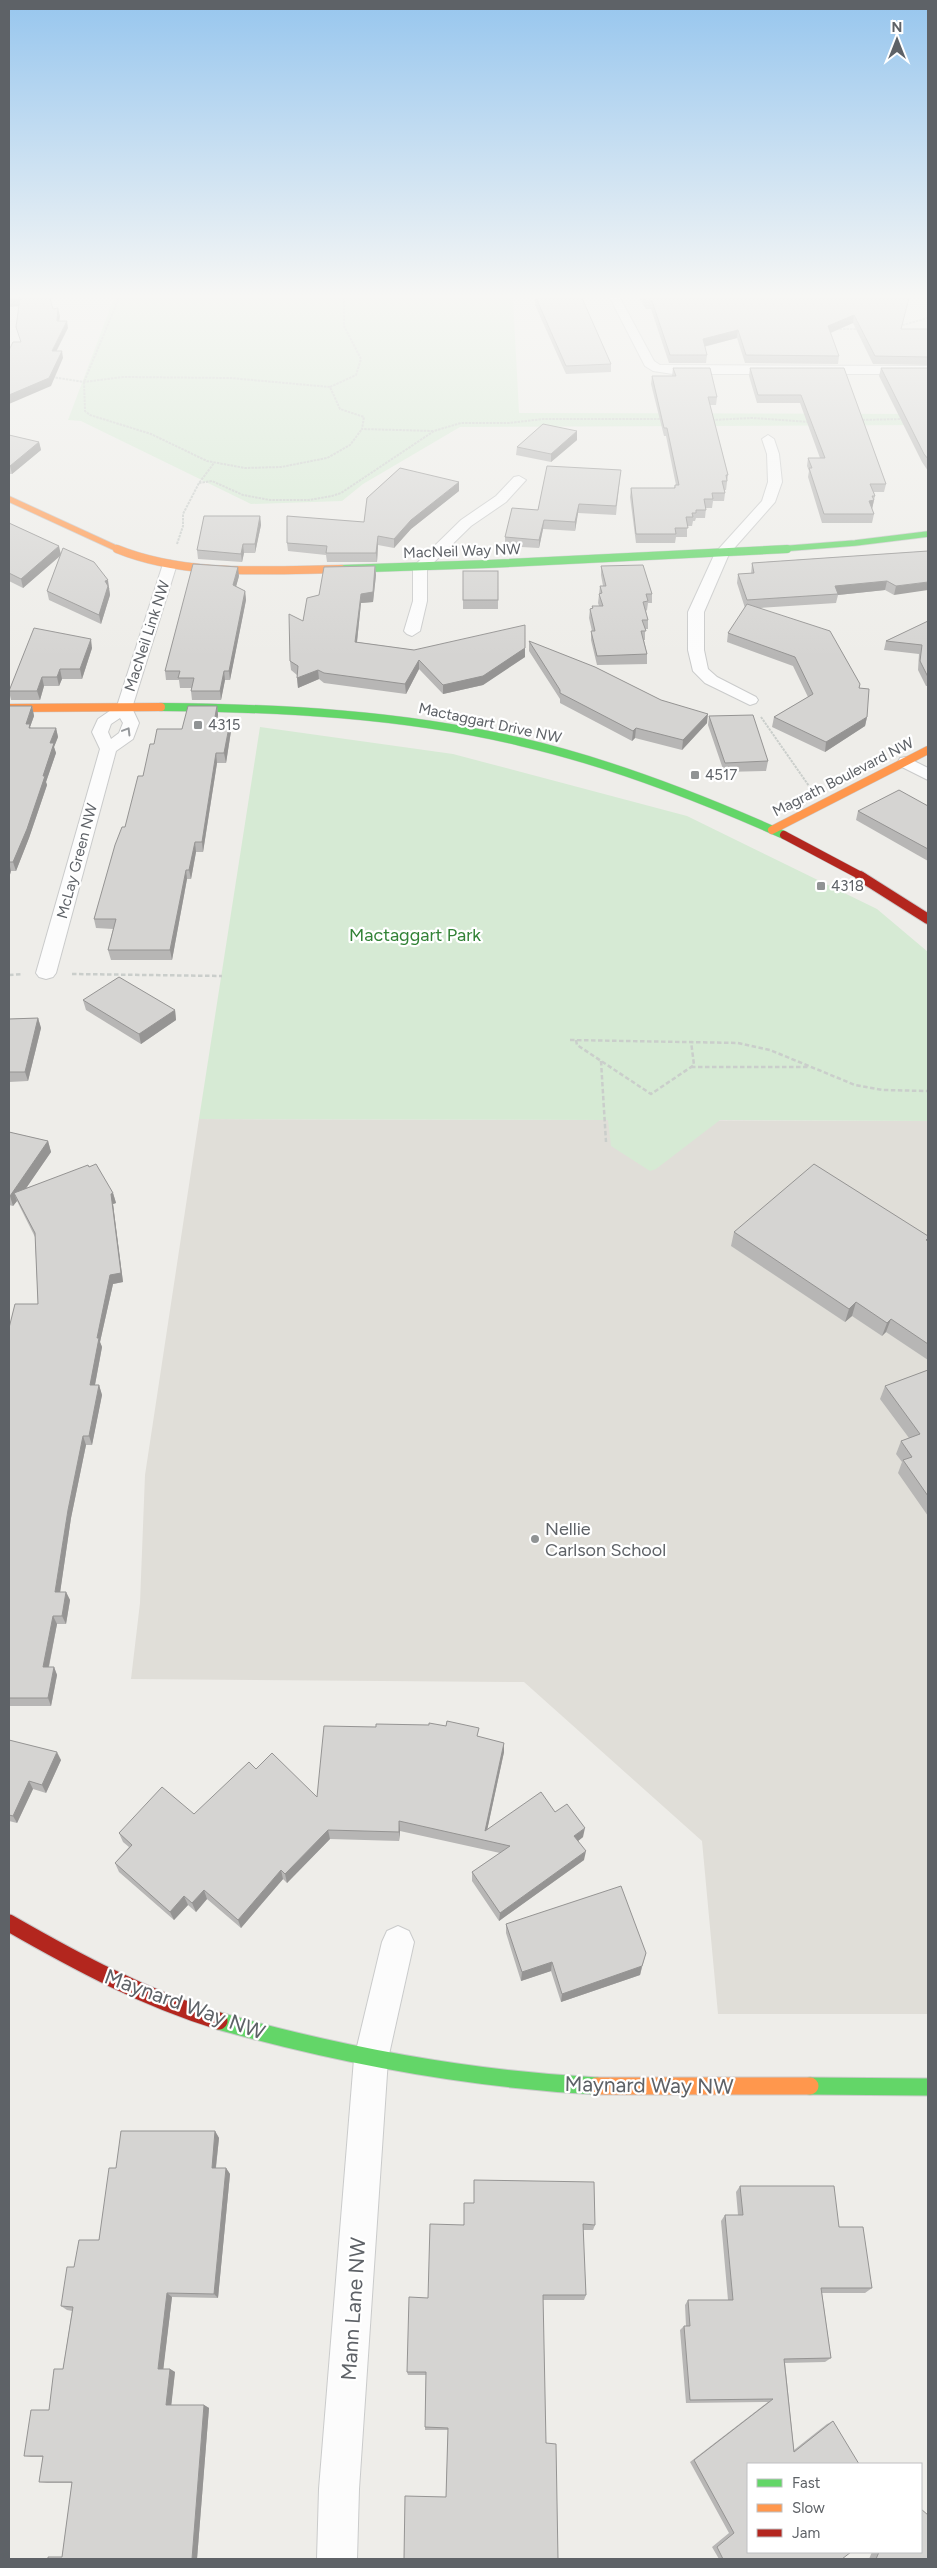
<svg xmlns="http://www.w3.org/2000/svg" width="937" height="2568" font-family="Figtree,sans-serif">
<style>
.education{fill:#e0ded8}
.green{fill:#d6ead4}
.lines{fill:none;stroke-linecap:round;stroke-linejoin:round}
.street-casing{stroke:#cacbcb;stroke-width:2}
.fast-far2-casing{stroke:#c9c9ca;stroke-width:7}
.fast-far1-casing{stroke:#c9c9ca;stroke-width:9}
.fast-casing{stroke:#c9c9ca;stroke-width:19}
.slow-far2-casing{stroke:#c9c9ca;stroke-width:7}
.slow-far1-casing{stroke:#c9c9ca;stroke-width:9}
.slow-casing{stroke:#c9c9ca;stroke-width:19}
.jam-far2-casing{stroke:#c9c9ca;stroke-width:9}
.jam-far1-casing{stroke:#c9c9ca;stroke-width:12}
.jam-casing{stroke:#c9c9ca;stroke-width:19}
.path-far1{stroke:#cacecb;stroke-width:2;stroke-dasharray:2.5 1;stroke-linecap:butt}
.path{stroke:#cacecb;stroke-width:2.5;stroke-dasharray:4.5 2.5;stroke-linecap:butt}
.street{fill:#fcfcfc;fill-rule:evenodd}
.fast-far2{stroke:#63d668;stroke-width:5.5}
.fast-far1{stroke:#63d668;stroke-width:8}
.fast{stroke:#63d668;stroke-width:17}
.slow-far2{stroke:#ff974d;stroke-width:5.5}
.slow-far1{stroke:#ff974d;stroke-width:8}
.slow{stroke:#ff974d;stroke-width:17}
.jam-far2{stroke:#b3261e;stroke-width:8}
.jam-far1{stroke:#b3261e;stroke-width:10}
.jam{stroke:#b3261e;stroke-width:17}
.wall{fill:#b7b6b5}
.shaded-wall{fill:#959493}
.building{fill:#d5d4d2;stroke:#959493}
.oneway{stroke:#95989b}
.poi-dot{fill:#909394;stroke:#fff;stroke-width:2}
.labels{text-anchor:middle;dominant-baseline:central;stroke-width:4.5;stroke-linejoin:round;paint-order:stroke}
.far-street-label{font-size:15px;fill:#5e6267;stroke:#fff}
.far-poi-label{font-size:15px;fill:#5e6267;stroke:#fff;text-anchor:start}
.park-label{font-size:18px;fill:#328236;stroke:#fff}
.poi-label{font-size:18px;fill:#5e6267;stroke:#fff;text-anchor:start}
.near-street-label{font-size:21px;fill:#5e6267;stroke:#fff}
</style>
<rect width="100%" height="100%" fill="#eeede9"/>
<path class="education" d="M199 1119 928 1121V2014H718L702 1841 524 1682 131 1679 140 1603 145 1475Z"/>
<g class="green">
<path d="M114 298H513L519 413 928 414V425L460 427 363 484 342 501 251 504 81 421 68 420Z"/>
<path d="M260 727 453 754 687 816 877 909 928 952V1121L720 1120 656 1169 650 1171 611 1146 608 1120 199 1119Z"/>
</g>
<g class="lines">
<g class="street-casing">
<g id="street">
<path d="M610 298H620L654 361 660 365 928 366V374H673L653 371 645 366Z"/>
<path d="M768 435 774 439 779 454 782 482 775 502 729 554 704 612V650L708 669 717 677 756 697 758 700 756 703 750 705 705 683 693 671 688 650V612L715 553 762 501 768 482 767 454 762 439Z"/>
<path d="M519 476 526 480 506 502 471 526 427 569V601L420 631 412 636 407 634 404 631 413 601V568L415 565 461 520 496 496 514 477Z"/>
<path d="M170 560 177 564 132 708 139 723 133 739 116 751 56 973 53 977 46 979 39 977 36 973 100 749 92 732 98 719 117 706 163 564ZM120 718 123 723 119 733 111 739 108 732 111 724Z"/>
<path d="M906 757 928 768V780L900 766 898 762 900 758Z"/>
<path d="M398 1926 409 1931 414 1942 388 2059 359 2489 357 2559H317L319 2489 354 2059 382 1942 387 1931Z"/>
</g>
</g>
<g class="fast-far2-casing">
<path id="fast-far2" d="M767 550 855 543 928 534"/>
</g>
<g class="fast-far1-casing">
<g id="fast-far1">
<path d="M341 569 488 564 787 549"/>
<path d="M161 707C281 708 403 714 521 742 612 763 699 797 784 835"/>
</g>
</g>
<g class="fast-casing">
<g id="fast">
<path d="M219 2021C343 2056 468 2079 597 2086"/>
<path d="M810 2086 928 2087"/>
</g>
</g>
<g class="slow-far2-casing">
<path id="slow-far2" d="M9 499 120 550"/>
</g>
<g class="slow-far1-casing">
<g id="slow-far1">
<path d="M117 549C186 577 268 570 341 569"/>
<path d="M9 708 161 707"/>
<path d="M772 830 928 750"/>
</g>
</g>
<g class="slow-casing">
<path id="slow" d="M597 2086H810"/>
</g>
<g class="jam-far2-casing">
<path id="jam-far2" d="M784 835 863 877"/>
</g>
<g class="jam-far1-casing">
<path id="jam-far1" d="M860 876 928 919"/>
</g>
<g class="jam-casing">
<path id="jam" d="M9 1923C77 1962 144 1998 219 2021"/>
</g>
<g class="path-far1">
<path d="M119 298 84 382 85 411 90 415 151 434 207 461 245 468 281 467 327 458 350 445 362 429"/>
<path d="M899 326 928 318"/>
<path d="M836 329H860"/>
<path d="M52 377 84 382 123 377 230 378 330 387 340 409 364 417 362 429 433 431"/>
<path d="M330 387 356 375 361 359 344 326V298"/>
<path d="M712 420 752 418 810 422"/>
<path d="M859 420 903 419"/>
<path d="M199 483 212 481 243 495 270 500H309L332 496 341 493 434 431 461 423H509L543 419H663"/>
<path d="M177 544 183 526V514L199 483 214 463"/>
<path d="M761 717 809 786"/>
</g>
<g class="path">
<path d="M72 974 222 976"/>
<path d="M9 975 23 974"/>
<path d="M570 1040 738 1043 770 1050 855 1085 883 1090 928 1091"/>
<path d="M576 1040 577 1045 651 1094 694 1065 691 1041"/>
<path d="M601 1061 606 1142"/>
<path d="M691 1067H808"/>
</g>
<use href="#street" class="street"/>
<use href="#fast-far2" class="fast-far2"/>
<use href="#fast-far1" class="fast-far1"/>
<use href="#fast" class="fast"/>
<use href="#slow-far2" class="slow-far2"/>
<use href="#slow-far1" class="slow-far1"/>
<use href="#slow" class="slow"/>
<use href="#jam-far2" class="jam-far2"/>
<use href="#jam-far1" class="jam-far1"/>
<use href="#jam" class="jam"/>
</g>
<g class="wall">
<path d="M535 298H582L611 364V372L566 374 535 305Z"/>
<path d="M639 298H909L901 329H928V365L873 364 853 323 831 333 839 356 838 364 745 363 737 338 704 347 707 355 706 363H669L651 309H646Z"/>
<path d="M673 368 717 397 716 405H710L728 475 726 490H724L725 493 724 501H713L712 508H706L705 518H696L695 521H693L692 526H687V537H676L675 543H636L630 497 631 488H674L675 485H676L666 436H664L651 384 652 376H672Z"/>
<path d="M750 368H844L886 484 884 492H874L875 496 872 509 874 514 872 523H822L808 477 809 471 807 466 808 458H820L800 403H757L749 376Z"/>
<path d="M881 368H928V471L922 462 879 376Z"/>
<path d="M9 435 39 442 41 450 12 474H9Z"/>
<path d="M577 440 551 462 516 455 517 447Z"/>
<path d="M620 478 616 515 578 513 575 531 543 529 539 548 505 546V537L538 510Z"/>
<path d="M459 491 411 529 394 548 378 545 377 562H327L326 555 288 551 287 543 364 522Z"/>
<path d="M260 516 261 525 255 553H244L242 562 198 559 197 550Z"/>
<path d="M9 523 61 553 110 589H109L110 595 101 624 49 600 47 591 60 556 23 588 9 581Z"/>
<path d="M928 551 894 595 885 590 838 595 836 603 760 608 859 688 867 717 865 726 825 752 772 727 774 717 808 697 793 666 727 642 728 633 745 608 737 583 738 574H751L752 563Z"/>
<path d="M375 566 376 575 373 602 361 603 357 642 414 650 525 657 483 685 443 694 419 669 406 694 324 683 319 679 298 688 297 675 291 670 290 661 303 621 319 595Z"/>
<path d="M601 566 652 594V603H648L647 610 646 611 648 620V629H645V640H644L647 654V664L597 665 591 640V631H592L589 618 590 609 592 608V606H599L598 603 600 586H603L601 575Z"/>
<path d="M463 571 498 600V609H463Z"/>
<path d="M239 576 236 586 245 591 246 600 230 680H225L221 700H192L191 691 192 688H180L179 680H166L165 671Z"/>
<path d="M928 621V686H926L918 670 919 654 884 650 886 641Z"/>
<path d="M529 641 707 723 682 750 635 738 632 741 560 703V699L529 651Z"/>
<path d="M92 648 82 679H62L59 686H44L40 700H11L9 691Z"/>
<path d="M9 706H32L34 716 30 727 31 728H56L58 737 54 747 56 753 46 782 47 785 29 838 16 871H11L9 878Z"/>
<path d="M217 706 218 715 217 722 231 731 226 763H217L203 852H196L191 879H187L172 960H111L108 950 113 929 96 928 94 919 125 827 154 744 182 729Z"/>
<path d="M709 716 768 761 766 771 724 772 708 725Z"/>
<path d="M928 806V861L856 820 858 811Z"/>
<path d="M83 1000 175 1010 176 1020 141 1044 86 1010Z"/>
<path d="M38 1018 41 1028 28 1081 9 1082V1019Z"/>
<path d="M9 1132 48 1141 51 1152 26 1188 89 1167 113 1193 116 1203 113 1204 123 1282 113 1284 100 1342 102 1347 95 1385H99L102 1395 92 1445H86L71 1518 60 1592H66L70 1600 66 1624H57L49 1667H54L57 1675 51 1706H9V1328L38 1304 35 1237 17 1201 13 1206 9 1205Z"/>
<path d="M734 1232 928 1236V1360L886 1332 882 1336 852 1316 845 1322 731 1246Z"/>
<path d="M928 1370V1516L898 1473 902 1462 896 1454 901 1441 909 1438 880 1399 885 1386Z"/>
<path d="M478 1737 504 1743V1752L487 1830 555 1812 583 1837 578 1841 584 1860 499 1921 472 1881V1872L500 1853 400 1831 399 1841 330 1839 287 1883 283 1879 241 1928 207 1899 196 1912 188 1905 174 1920 119 1872 115 1863 129 1847 123 1842 119 1833 194 1814 256 1769 317 1797Z"/>
<path d="M9 1740 61 1760 46 1793 33 1789 17 1823 9 1821Z"/>
<path d="M506 1924 646 1953 640 1975 561 2002 551 1971 521 1981 506 1933Z"/>
<path d="M215 2131 219 2138 216 2168H226L230 2174 218 2298 172 2297 163 2369H170L175 2372 171 2405H204L209 2408 197 2559H48L62 2557 72 2483H47L39 2482 43 2457H31L24 2456 49 2410 63 2369 72 2311 67 2310 61 2306 74 2267 99 2240 116 2168Z"/>
<path d="M740 2186 839 2227 872 2288 865 2293H822L831 2358 825 2362 785 2363 794 2450 827 2424 833 2421 842 2559H719L712 2547 729 2533 690 2462 768 2402 686 2403 680 2330 684 2326H686L685 2305 688 2300H728L721 2221 725 2215H738L736 2192Z"/>
<path d="M474 2203 595 2225 593 2230H583L586 2295 584 2300H543L446 2497 448 2430H425V2427L426 2375H408L407 2372 428 2298Z"/>
<path d="M872 2552H921L928 2559H869Z"/>
</g>
<g class="shaded-wall">
<path d="M20 298 22 306 9 307V299Z"/>
<path d="M58 308 60 316 58 329 57 321Z"/>
<path d="M854 315 853 323 827 334 828 326Z"/>
<path d="M67 321 68 328 53 358 52 351Z"/>
<path d="M738 330 737 338 702 347 703 339Z"/>
<path d="M62 351 63 358 51 386 9 404V395Z"/>
<path d="M577 431V440L551 462V454Z"/>
<path d="M39 442 41 450 12 474 10 466Z"/>
<path d="M459 482V491L411 529 394 548V539L411 520Z"/>
<path d="M874 500 872 509 867 510 869 501Z"/>
<path d="M579 504 578 513 575 531V522Z"/>
<path d="M260 516 261 525 255 553V544Z"/>
<path d="M544 520 543 529 539 548V540Z"/>
<path d="M378 536V545L377 562 376 553Z"/>
<path d="M243 544 244 553 242 562 241 554Z"/>
<path d="M59 546 61 555 23 588 21 579Z"/>
<path d="M375 566 376 575 373 602 361 603 356 651 355 642 361 594Z"/>
<path d="M238 567 239 576 234 594 233 585Z"/>
<path d="M108 580 110 595 101 624 99 615 105 581Z"/>
<path d="M887 581 885 590 838 595 835 586Z"/>
<path d="M928 582V590L894 595 896 586Z"/>
<path d="M245 591 246 600 230 680 229 671Z"/>
<path d="M91 639 92 648 82 679 80 669Z"/>
<path d="M525 648V657L483 685 443 694V685Z"/>
<path d="M419 660V669L406 694 405 684Z"/>
<path d="M60 669 62 679 59 686 57 677Z"/>
<path d="M318 670 319 679 298 688 297 678Z"/>
<path d="M224 671 225 680 221 700 220 691Z"/>
<path d="M42 677 44 686 40 700 37 691Z"/>
<path d="M32 706 34 716 30 727 32 734 26 724Z"/>
<path d="M217 706 218 715 215 731 214 722Z"/>
<path d="M708 714 707 723 682 750 683 740Z"/>
<path d="M867 717 865 726 825 752 826 742Z"/>
<path d="M230 722 231 731 226 763 224 753Z"/>
<path d="M56 728 58 737 54 747 56 753 46 782 47 785 29 838 16 871 13 862 43 776 50 743Z"/>
<path d="M636 728 635 738 632 741 633 731Z"/>
<path d="M216 753 217 763 203 852 202 842Z"/>
<path d="M195 842 196 852 191 879 189 870Z"/>
<path d="M9 862 11 871 9 878Z"/>
<path d="M186 870 187 879 172 960 170 950Z"/>
<path d="M175 1010 176 1020 141 1044 139 1034Z"/>
<path d="M38 1018 41 1028 28 1081 25 1072Z"/>
<path d="M48 1141 51 1152 18 1200 14 1193 17 1201 13 1206 10 1196Z"/>
<path d="M113 1193 116 1203 113 1204 123 1282 113 1284 100 1342 102 1347 93 1395 90 1385 97 1338 110 1275 111 1194Z"/>
<path d="M856 1302 852 1316 845 1322 849 1309Z"/>
<path d="M891 1319 886 1332 882 1336 887 1323Z"/>
<path d="M99 1385 102 1395 92 1445 89 1436Z"/>
<path d="M83 1436 86 1445 71 1518 59 1600 55 1592 68 1510Z"/>
<path d="M66 1592 70 1600 66 1624 62 1616Z"/>
<path d="M53 1616 57 1624 47 1675 43 1667Z"/>
<path d="M54 1667 57 1675 51 1706 48 1698Z"/>
<path d="M504 1743V1752L485 1840V1831Z"/>
<path d="M57 1752 61 1760 46 1793 42 1785Z"/>
<path d="M29 1781 33 1789 17 1823 13 1816Z"/>
<path d="M399 1821 400 1831 399 1841Z"/>
<path d="M585 1828 583 1837 573 1845 574 1836Z"/>
<path d="M328 1830 330 1839 287 1883 285 1874Z"/>
<path d="M586 1851 584 1860 499 1921 500 1913Z"/>
<path d="M281 1870 283 1879 241 1928 238 1920Z"/>
<path d="M204 1890 207 1899 196 1912 192 1903Z"/>
<path d="M184 1896 188 1905 174 1920 170 1912Z"/>
<path d="M552 1962 551 1971 521 1981 522 1972Z"/>
<path d="M642 1966 640 1975 561 2002 562 1994Z"/>
<path d="M215 2131 219 2138 215 2174 212 2168Z"/>
<path d="M226 2168 230 2174 218 2298 214 2294Z"/>
<path d="M167 2293 172 2297 163 2372 158 2369Z"/>
<path d="M170 2369 175 2372 171 2408 166 2405Z"/>
<path d="M204 2405 209 2408 197 2559H192Z"/>
</g>
<g class="building">
<path d="M9 298H50L53 309 58 308 57 321H67L52 351H62L49 378 9 395V350L13 342H21L16 327 20 298 9 299Z"/>
<path d="M536 298H582L611 364 566 366Z"/>
<path d="M644 298H909L901 329H928V357L875 356 854 315 828 326 839 356 746 355 738 330 703 339 707 355H670L652 301H646Z"/>
<path d="M673 368H710L717 397H708L728 475H726L727 481H722L725 493H712L713 499H704L706 510H696V513H692L693 517H686L688 528H675L676 534H636L631 488H675V485H679L667 428H664L652 376H676Z"/>
<path d="M750 368H844L886 484H870L875 496H872L874 500 869 501 874 514H824L809 468H812L808 458H825L801 395H758Z"/>
<path d="M881 368H928V459L924 454Z"/>
<path d="M543 424 577 431 551 454 517 447Z"/>
<path d="M9 435 39 442 10 466H9Z"/>
<path d="M547 466 621 470 616 506 579 504 575 522 544 520 539 540 505 537 512 508 538 510Z"/>
<path d="M400 468 459 482 411 520 394 539 378 536 376 553H326L327 546 287 543V516L364 522 367 498Z"/>
<path d="M204 516H260L255 544H243L241 554 197 550Z"/>
<path d="M9 523 59 546 21 579 9 573Z"/>
<path d="M63 548 94 562 108 580 105 581 108 586 99 615 47 591Z"/>
<path d="M928 551V582L896 586 887 581 835 586 838 594 747 600 738 574 754 573 752 563Z"/>
<path d="M193 564 238 567 233 585 245 591 229 671H224L220 691H191L194 678H178L180 671H165Z"/>
<path d="M643 565 652 594H646L648 601 643 602 648 620H642L646 631H641L647 654 597 656 591 631H595L590 609 593 608 592 606H603L599 594 602 593 600 586H606L601 566Z"/>
<path d="M375 566 373 592 361 594 355 642 414 650 525 625V648L483 676 443 685 419 660 405 684 324 673 318 670 297 678 298 666 290 661 289 614 303 621 307 598 319 595 324 567Z"/>
<rect x="463" y="571" width="35" height="29"/>
<path d="M747 604 830 631 860 684 859 688 869 689 867 717 826 742 774 717 813 694 795 657 728 633Z"/>
<path d="M928 621V677L920 661 922 645 886 641Z"/>
<path d="M34 628 91 639 80 669H60L57 677H42L37 691H9Z"/>
<path d="M529 641 595 667 661 700 708 714 683 740 636 728 633 731 560 693V690Z"/>
<path d="M9 706H32L26 724H30L29 728H56L50 743H54L43 776H45L27 829 13 862H9Z"/>
<path d="M188 706H217L214 722H230L224 753H216L202 842H195L189 870H186L170 950H108L116 919H94L115 845 122 827H125L138 776H143L150 744H154L157 729H182Z"/>
<path d="M753 715 768 761 725 763 709 716Z"/>
<path d="M899 790 928 806V849L858 811Z"/>
<path d="M119 977 175 1010 139 1034 83 1000Z"/>
<path d="M38 1018 25 1072H9V1019Z"/>
<path d="M9 1132 48 1141 10 1196H9Z"/>
<path d="M96 1164 113 1193 111 1194 121 1273 110 1275 97 1338H99L90 1385H99L89 1436H83L68 1510 55 1592H66L62 1616H53L43 1667H54L48 1698H9V1328L15 1304H38L35 1233 14 1193 88 1165 89 1167Z"/>
<path d="M814 1164 928 1236V1238L926 1240 928 1241V1344L891 1319 887 1323 856 1302 849 1309 734 1232Z"/>
<path d="M928 1370V1496L903 1460 912 1457 901 1441 920 1434 885 1386Z"/>
<path d="M447 1721 479 1728 477 1736 504 1743 485 1831 541 1792 555 1812 567 1804 585 1828 574 1836 586 1851 500 1913 472 1872 510 1846 399 1821V1832L328 1830 285 1874 281 1870 238 1920 204 1890 192 1903 184 1896 170 1912 115 1863 132 1845 119 1833 162 1787 194 1814 249 1762 256 1769 272 1753 317 1797 324 1726 376 1727V1724L429 1725V1723L446 1726Z"/>
<path d="M9 1740 57 1752 42 1785 29 1781 13 1816 9 1815Z"/>
<path d="M621 1886 646 1953 642 1966 562 1994 552 1962 522 1972 506 1924Z"/>
<path d="M121 2131H215L212 2168H226L214 2294 167 2293 158 2369H170L166 2405H204L192 2559H48V2557H62L72 2482H39L43 2456H24L31 2410H49L54 2369H63L73 2307 61 2306 67 2267H74L79 2240H99L109 2168H116Z"/>
<path d="M474 2180 594 2182 595 2225 583 2224 586 2295H543L546 2443 556 2444 558 2559H404L405 2496 446 2497 448 2428 425 2427 426 2372H407L409 2297 428 2298 430 2224 464 2225V2203H474Z"/>
<path d="M740 2186H834L839 2227H863L872 2288H821L831 2358 784 2359 794 2452 833 2421 859 2464H748V2552H851L842 2559H723L717 2547 734 2533 694 2460 773 2399 690 2400 684 2326H690L688 2300H733L725 2215H743Z"/>
<path d="M921 2509 928 2515V2559H876L879 2552H921Z"/>
</g>
<defs><path id="oneway-chevron" d="M-2-3.5L2.5 0L-2 3.5" fill="none" stroke-width="1.6" stroke-linecap="round" stroke-linejoin="round" transform="scale(1.25)"/></defs>
<use class="oneway" href="#oneway-chevron" transform="translate(127 731) rotate(-59)"/>
<linearGradient id="sky" x2="0" y2="1"><stop stop-color="#97c6ee"/><stop offset="0.45" stop-color="#f7f7f5"/><stop offset="1" stop-color="#f7f7f5" stop-opacity="0"/></linearGradient>
<rect width="937" height="657" fill="url(#sky)"/>
<g class="poi-dot">
<rect x="193" y="720" width="10" height="10" rx="2.5"/>
<rect x="690" y="770" width="10" height="10" rx="2.5"/>
<rect x="816" y="881" width="10" height="10" rx="2.5"/>
<circle cx="535" cy="1539" r="5"/>
</g>
<g class="labels">
<g class="far-street-label">
<text transform="translate(462 551) rotate(-2)">MacNeil Way NW</text>
<text transform="translate(147 636) rotate(-72)">MacNeil Link NW</text>
<text transform="translate(490 723) rotate(12)">Mactaggart Drive NW</text>
<text transform="translate(843 777) rotate(-27)">Magrath Boulevard NW</text>
<text transform="translate(77 861) rotate(-75)">McLay Green NW</text>
</g>
<g class="far-poi-label">
<text x="208" y="725">4315</text>
<text x="705" y="775">4517</text>
<text x="831" y="886">4318</text>
</g>
<g class="park-label">
<text x="415" y="935">Mactaggart Park</text>
</g>
<g class="poi-label">
<text x="545" y="1529">Nellie<tspan x="545" dy="21">Carlson School</tspan></text>
</g>
<g class="near-street-label">
<text transform="translate(185 2004) rotate(20)">Maynard Way NW</text>
<text transform="translate(649 2085) rotate(1)">Maynard Way NW</text>
<text transform="translate(353 2309) rotate(-86)">Mann Lane NW</text>
</g>
</g>
<rect width="937" height="2568" fill="none" stroke="#5e6267" stroke-width="20"/>
<rect x="747" y="2463" width="175" height="90" fill="#ffffff" stroke="#bfc0c2"/>
<rect x="757" y="2479" width="25" height="8" fill="#63d668" stroke="#bfc0c2"/>
<text x="792" y="2488" font-size="15" fill="#5e6267">Fast</text>
<rect x="757" y="2504" width="25" height="8" fill="#ff974d" stroke="#bfc0c2"/>
<text x="792" y="2513" font-size="15" fill="#5e6267">Slow</text>
<rect x="757" y="2529" width="25" height="8" fill="#b3261e" stroke="#bfc0c2"/>
<text x="792" y="2538" font-size="15" fill="#5e6267">Jam</text>
<g transform="translate(897 40)" stroke="#ffffff" stroke-width="4" paint-order="stroke">
<path d="M0-4L9 19L0 12L-9 19Z" fill="#5e6267"/>
<text y="-8" font-size="14" font-weight="bold" text-anchor="middle" fill="#5e6267">N</text>
</g>
</svg>
